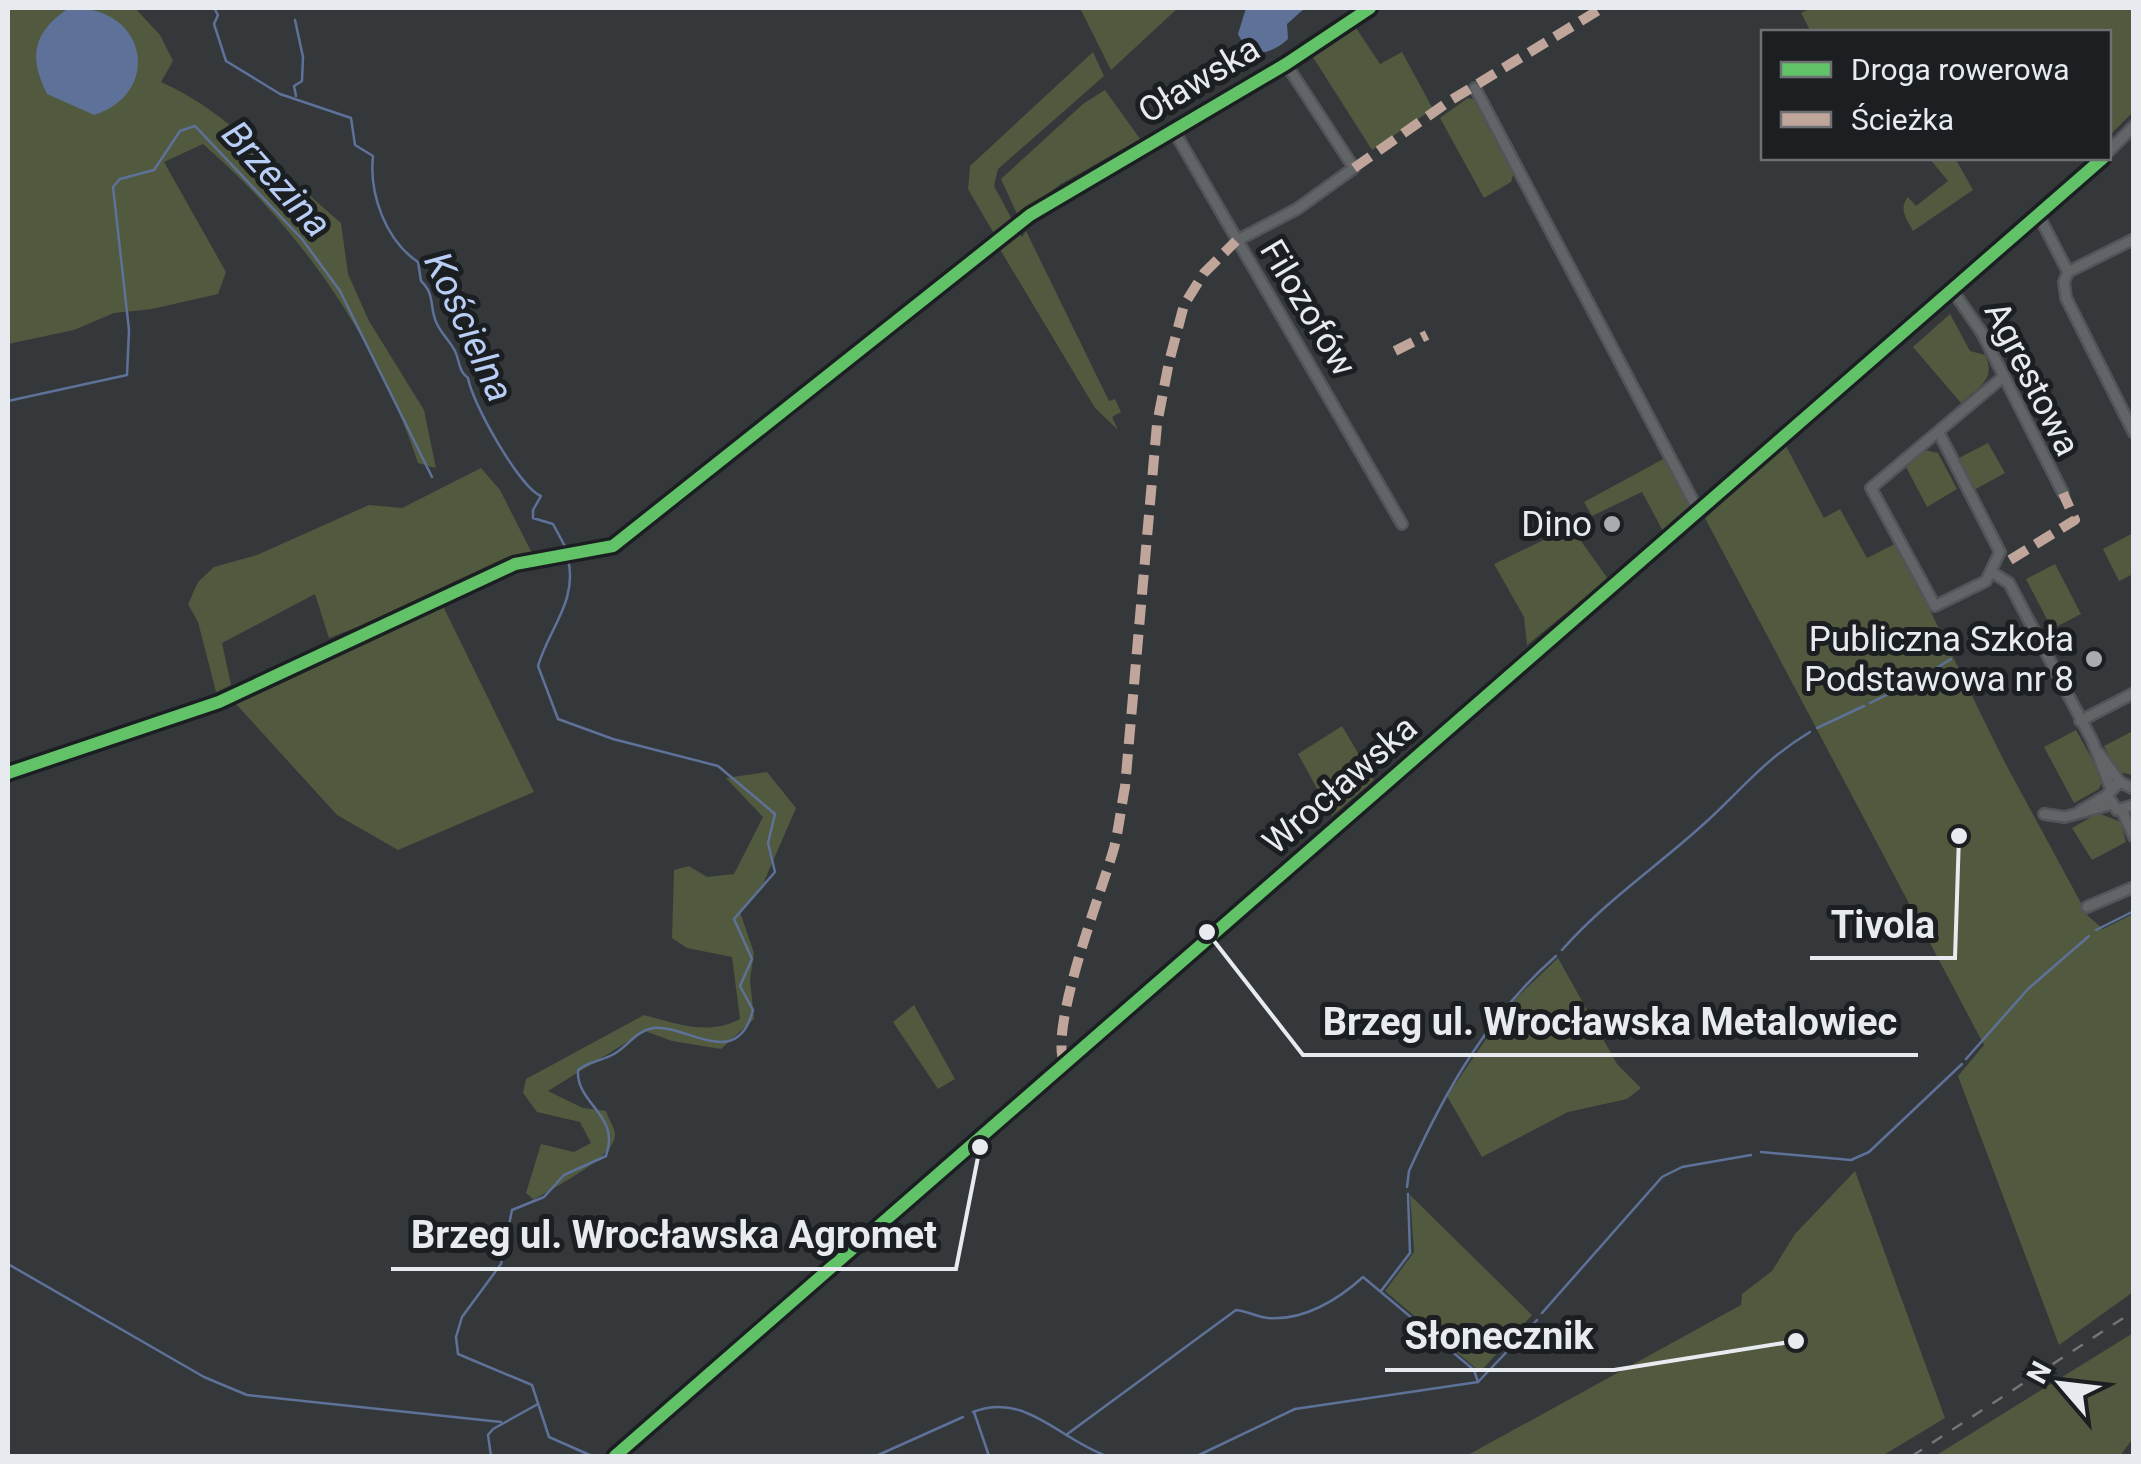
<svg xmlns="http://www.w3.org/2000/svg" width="2141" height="1464" font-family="Roboto,sans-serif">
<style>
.green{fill:#51593e}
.water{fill:#5e7198}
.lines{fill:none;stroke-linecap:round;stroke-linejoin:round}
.stream{stroke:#5e7198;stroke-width:2.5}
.minor-casing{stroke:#515458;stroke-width:14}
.minor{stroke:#626567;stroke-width:9}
.rail{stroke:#737678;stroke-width:2.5;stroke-dasharray:12 12;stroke-linecap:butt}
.quiet{stroke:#c0a59a;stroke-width:10;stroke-dasharray:20 10;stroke-linecap:butt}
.cycleway-casing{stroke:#1b1f22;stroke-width:19}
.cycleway{stroke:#61c268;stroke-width:12}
.poi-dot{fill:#a8acb1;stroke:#1b1f22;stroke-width:4}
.labels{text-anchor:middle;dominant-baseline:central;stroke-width:10;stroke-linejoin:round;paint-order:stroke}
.street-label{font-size:35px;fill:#e7ebf0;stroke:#1b1f22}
.poi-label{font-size:35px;fill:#e7ebf0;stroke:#1b1f22;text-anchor:end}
.water-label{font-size:38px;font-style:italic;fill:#b9cef5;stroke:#1b1f22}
.leader{fill:none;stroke:#e7ebf0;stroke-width:4}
.callout-dot{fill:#e7ebf0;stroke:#1b1f22;stroke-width:4}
.callout-label{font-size:38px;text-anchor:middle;font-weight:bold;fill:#e7ebf0;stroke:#1b1f22;stroke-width:10;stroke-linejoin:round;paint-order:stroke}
</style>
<rect width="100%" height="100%" fill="#34383b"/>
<g class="green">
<path d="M10 8H135L160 35 173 61 161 82C225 109 286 177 341 223L348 274 369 321 424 410 436 468 418 463C378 341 300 228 203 144L164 162 226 272 218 294 152 309 114 313 74 330 8 344Z"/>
<path d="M1080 8H1178L1111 70Z"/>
<path d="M1811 8H2133V112L2109 136 2108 32H1811L1801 13Z"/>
<path d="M1354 25 1380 64 1402 52 1433 109 1372 150 1311 54Z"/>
<path d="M1093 52 1104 76 998 169 994 186 1014 223 996 237 968 189 970 166Z"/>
<path d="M1105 90 1140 139 1061 184 1018 216 1001 179 1083 104Z"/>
<path d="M1468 98 1476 100 1514 172 1511 182 1484 198 1440 118Z"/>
<path d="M1929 158H1955L1973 190 1913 231C1907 219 1898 209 1908 197L1916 206 1948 181Z"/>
<path d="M1018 231 1022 237 1026 231 1109 401 1115 399 1121 412 1112 417 1118 430 1095 408 998 246Z"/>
<path d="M1950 314 1970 351 1985 355C1997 379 1978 388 1961 403L1913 347Z"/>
<path d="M1988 443 2005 473 1972 491 1955 460Z"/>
<path d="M1786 446 1824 518 1840 509 1867 558 1897 543 2003 759 2088 916 2103 929 2133 914V1292L2059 1345 1958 1076 1984 1045 1705 518Z"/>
<path d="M1924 450 1938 453 1957 489 1927 507 1906 467Z"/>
<path d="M1667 457 1691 507 1663 531 1642 492 1592 516 1584 502Z"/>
<path d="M481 468 500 490 535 559 329 638 315 594 222 643 231 685 216 692 198 622 188 604 198 582 214 567 257 555 369 505 402 508Z"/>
<path d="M1571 527 1608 579 1527 645 1524 617 1494 564Z"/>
<path d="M2133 533V574L2119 581 2103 549Z"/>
<path d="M2055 564 2081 614 2052 629 2026 579Z"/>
<path d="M443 606 534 792 398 850 337 815 236 704Z"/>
<path d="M1342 726 1374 780 1332 816 1298 754Z"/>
<path d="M2076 730 2103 779 2099 789 2074 803 2044 747Z"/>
<path d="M2133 731V775L2118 772 2104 746Z"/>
<path d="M767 772 796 808 763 884 740 912 754 953 750 980 754 1019 721 1049 672 1041 645 1031 548 1091 583 1108 606 1111C608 1118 615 1128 615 1134 617 1157 552 1188 534 1200L526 1193 541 1144 574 1152 591 1143 580 1122 537 1112 523 1093 526 1079 644 1015C678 1024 707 1036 740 1019L732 957 687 948 672 938 674 870 689 866 707 877 734 874 763 817 726 778Z"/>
<path d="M2098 813 2121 822 2126 842 2092 860 2072 828Z"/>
<path d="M1558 958 1617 1064 1641 1088 1627 1099 1568 1112 1482 1157 1447 1096 1510 1004Z"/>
<path d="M914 1005 955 1079 938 1089 893 1022Z"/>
<path d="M1855 1171 1945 1418 1882 1456H1466L1741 1305 1742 1294 1772 1271 1795 1234Z"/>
<path d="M1410 1195 1532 1315 1480 1372 1385 1291 1414 1252Z"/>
<path d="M2133 1333V1438L2120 1456H1935Z"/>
</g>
<g class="water">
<path d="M69 8C148 5 163 93 94 115L47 94C28 56 33 32 69 8Z"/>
<path d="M1246 8H1305L1287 24 1288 39C1270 55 1250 60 1238 34Z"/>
</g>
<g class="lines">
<g class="stream">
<path d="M214 8 218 15 214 24 226 61 280 94 351 118 355 145 373 156C369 193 385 240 418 262L421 281C436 295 429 309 437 324 441 333 450 341 455 351 460 361 458 371 468 378 472 403 520 488 541 496L533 510V518L553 524 567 550"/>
<path d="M295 20 303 57 302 81 294 86 296 96"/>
<path d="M8 401 127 375 129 330 113 187 120 179 154 170 180 131 195 126 302 239 340 291 432 477"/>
<path d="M568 559C578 601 549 628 538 666L558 719 613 739 718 766 775 814 768 843 775 872 734 919 752 959 740 986 753 1010C737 1072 687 1024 653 1028 636 1031 628 1046 614 1054 602 1061 589 1061 578 1070 576 1105 621 1114 606 1156L564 1175 544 1197 512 1210 501 1264 462 1317 456 1337 458 1354 532 1385 549 1437 592 1456"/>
<path d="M1914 682 1951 659"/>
<path d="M1870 703 1905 686"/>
<path d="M1817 728 1864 706"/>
<path d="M2096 930 2134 911"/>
<path d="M1562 950C1605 901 1658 866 1706 822 1743 788 1765 759 1810 732"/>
<path d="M1966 1059 2028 989 2089 936"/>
<path d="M1761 1152 1851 1160 1869 1152 1962 1064"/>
<path d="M1407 1187 1409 1171C1446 1089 1488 1016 1556 956"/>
<path d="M8 1264 204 1377 247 1395 501 1422"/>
<path d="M1381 1291 1410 1253 1408 1194"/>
<path d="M1542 1313 1662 1177 1682 1167 1751 1155"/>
<path d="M973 1412C1025 1391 1060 1440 1107 1456"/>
<path d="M974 1412 989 1456"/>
<path d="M1066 1435 1236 1310C1248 1311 1256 1317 1268 1318 1303 1321 1338 1300 1363 1277L1474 1370 1478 1382"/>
<path d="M491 1456 488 1435 493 1429 538 1404"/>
<path d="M876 1456 963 1417"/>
<path d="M1174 1456 1199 1455 1295 1409 1478 1382 1537 1320"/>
</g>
<g class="minor-casing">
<g id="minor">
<path d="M1475 88 1699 512"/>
<path d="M1174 131 1402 524"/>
<path d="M2108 152 2134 126"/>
<path d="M2039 216 2068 272 2064 282 2066 298 2134 433"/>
<path d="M1236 241 1297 209 1354 168 1286 64"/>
<path d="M2068 272 2134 239"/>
<path d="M1953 291 1982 333 2063 493"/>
<path d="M1939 433 2000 552 1986 581 1935 606 1871 488 2003 377"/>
<path d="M1993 573 2009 583 2092 740 2110 787"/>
<path d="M2080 721 2134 693"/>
<path d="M2099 753 2120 782"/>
<path d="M8 773 219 702 515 564 613 546 1030 215 1286 64 1370 8"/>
<path d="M2134 789 2120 782 2107 795 2117 810 2134 805"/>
<path d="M2080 811 2107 795"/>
<path d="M2122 811 2134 837"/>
<path d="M2044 814 2065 817 2109 805"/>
<path d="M2087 907 2134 887"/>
<path d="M615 1456 2103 158"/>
</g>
</g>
<use href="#minor" class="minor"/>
<path class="rail" d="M1912 1456 2134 1311"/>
<g class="quiet">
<path d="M1354 168 1448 102 1602 8"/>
<path d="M1395 351 1427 335"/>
<path d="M2010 560 2075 520 2063 493"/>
<path d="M1065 1065C1047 1031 1102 891 1114 848 1119 828 1121 807 1125 787L1157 424 1169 362 1184 305 1204 273 1236 241"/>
</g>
<g class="cycleway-casing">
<g id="cycleway">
<path d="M8 773 219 702 515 564 613 546 1030 215 1286 64 1370 8"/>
<path d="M615 1456 2103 158"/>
</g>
</g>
<use href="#cycleway" class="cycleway"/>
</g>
<g class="poi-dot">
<circle cx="1612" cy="524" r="10"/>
<circle cx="2094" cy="659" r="10"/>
</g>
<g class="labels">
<g class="street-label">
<text transform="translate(1199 80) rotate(-31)">Oławska</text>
<text transform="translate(1308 308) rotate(59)">Filozofów</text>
<text transform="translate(2032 379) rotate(63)">Agrestowa</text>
<text transform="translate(1340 785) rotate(-41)">Wrocławska</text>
</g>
<g class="poi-label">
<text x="1592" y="524">Dino</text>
<text x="2074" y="639">Publiczna Szkoła<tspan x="2074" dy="40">Podstawowa nr 8</tspan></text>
</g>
<g class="water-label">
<text transform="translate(277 179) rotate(48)">Brzezina</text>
<text transform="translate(469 327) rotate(65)">Kościelna</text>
</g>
</g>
<path class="leader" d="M1959 836L1955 958H1810M1207 932L1303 1055H1918M980 1147L956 1269H391M1796 1341L1614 1370H1385"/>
<g class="callout-dot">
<circle cx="1959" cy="836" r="10"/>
<circle cx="1207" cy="932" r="10"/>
<circle cx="980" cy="1147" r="10"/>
<circle cx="1796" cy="1341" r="10"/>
</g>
<g class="callout-label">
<text x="1883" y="938">Tivola</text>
<text x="1610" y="1035">Brzeg ul. Wrocławska Metalowiec</text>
<text x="674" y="1248">Brzeg ul. Wrocławska Agromet</text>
<text x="1499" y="1349">Słonecznik</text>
</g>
<rect width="2141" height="1464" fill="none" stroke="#e7ebf0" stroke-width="20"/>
<rect x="1761" y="30" width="350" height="130" fill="#1b1f22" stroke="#6d7174" stroke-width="2.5"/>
<rect x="1781" y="62" width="50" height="15" fill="#61c268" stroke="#6d7174" stroke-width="2.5"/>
<text x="1851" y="80" font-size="30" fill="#e7ebf0">Droga rowerowa</text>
<rect x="1781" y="112" width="50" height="15" fill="#c0a59a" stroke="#6d7174" stroke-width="2.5"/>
<text x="1851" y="130" font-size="30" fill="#e7ebf0">Ścieżka</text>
<g transform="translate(2061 1384) rotate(298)" stroke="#1b1f22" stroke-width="8" paint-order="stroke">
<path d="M0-8L18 38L0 25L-18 38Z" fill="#e7ebf0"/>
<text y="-15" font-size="28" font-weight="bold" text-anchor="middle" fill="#e7ebf0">N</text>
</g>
</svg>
